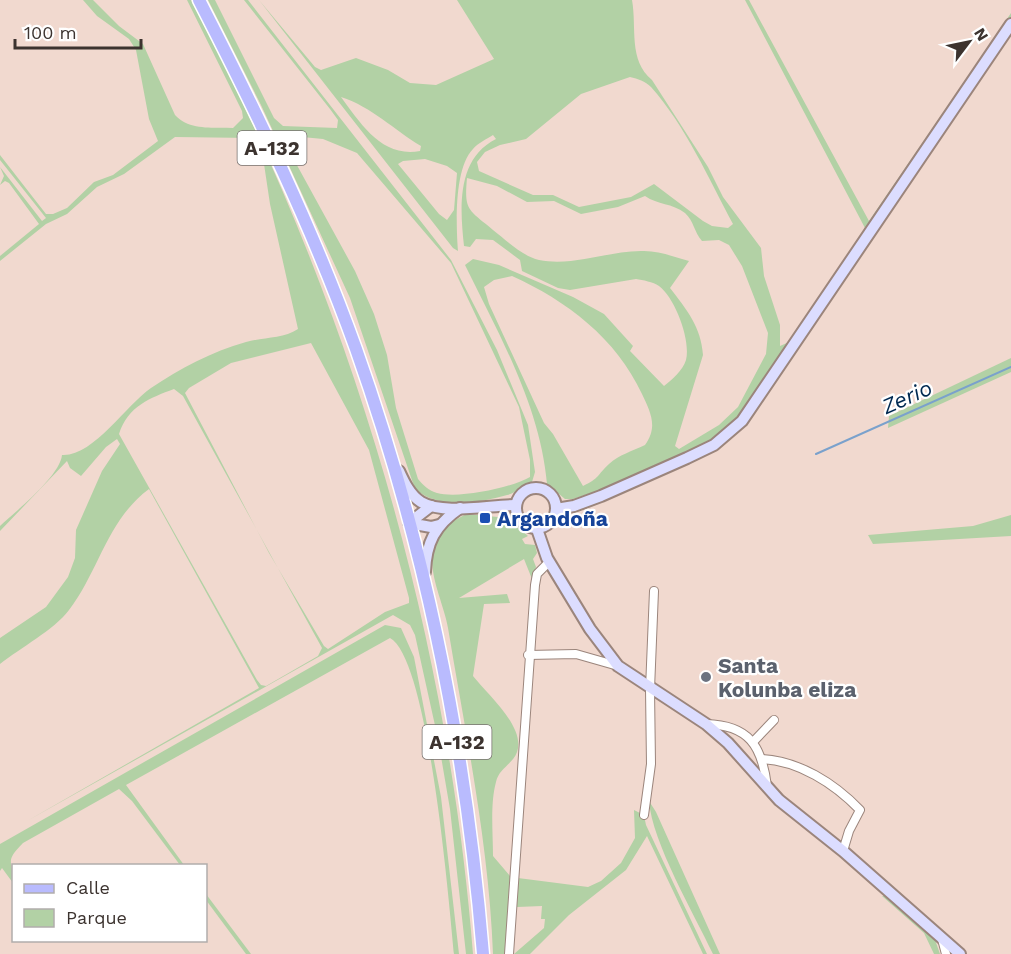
<svg xmlns="http://www.w3.org/2000/svg" width="1011" height="954" font-family="'Work Sans',sans-serif">
<style>
.green{fill:#b2d1a5;fill-rule:evenodd}
.lines{fill:none;stroke-linecap:round;stroke-linejoin:round}
.stream{stroke:#7aa1cc;stroke-width:2}
.street-casing{stroke:#9b857c;stroke-width:10}
.secondary-casing{stroke:#9b857c;stroke-width:14}
.primary-casing{stroke:#fff;stroke-width:15}
.street{stroke:#fff;stroke-width:8}
.secondary{stroke:#dcddff;stroke-width:10}
.primary{stroke:#b9bbfe;stroke-width:12}
.transit-dot{fill:#1a4fb4;stroke:#fff;stroke-width:2}
.worship-dot{fill:#6b7280;stroke:#fff;stroke-width:2}
.labels{text-anchor:middle;dominant-baseline:central;stroke-width:4.5;stroke-linejoin:round;paint-order:stroke}
.shield{fill:#fff;stroke:#76706d;stroke-width:1.5}
.shield-label{font-size:20px;font-weight:bold;fill:#3c332f}
.transit-label{font-size:21px;font-weight:bold;fill:#164399;stroke:#fff;text-anchor:start}
.worship-label{font-size:21px;font-weight:bold;fill:#5b616d;stroke:#fff;text-anchor:start}
.water-label{font-size:22px;font-style:italic;fill:#002951;stroke:#fff}
</style>
<rect width="100%" height="100%" fill="#f1d9cf"/>
<g class="green">
<path d="M83 0H93L119 26 143 44 175 115C190 131 213 127 233 128L243 118 242 111 187 0H191C347 293 447 623 473 954H466L450 809 438 739 415 635 410 625 393 615 27 821 259 688 149 489C107 520 99 571 69 610 54 630 20 648 0 664V638L46 607 68 577 75 558 76 530 102 471 120 444 117 439 106 447 81 476 70 468 67 461 0 531V526C16 511 60 476 62 455 93 457 126 405 151 388 181 368 211 352 246 342 263 337 283 339 298 329L270 204 264 164 252 138 175 137 124 174 97 187 67 214 46 224 0 261V256L39 224 9 183 5 181 0 185 4 176 0 167 42 221 46 218 0 160V155L46 214H53L67 208 94 182 113 175 158 141 149 119 136 50 129 39 97 16ZM311 343 369 450 409 598V603L385 612 328 649 324 646 269 553 185 393 189 388 231 363ZM174 389 183 396 322 648 318 656 266 686 261 685 257 680 119 434C128 406 150 398 174 389Z"/>
<path d="M208 0H215L274 118 283 126 337 128 338 120 330 109 244 0H248L451 260 497 350 528 425 535 472 532 482C523 486 516 493 507 495 478 503 439 510 415 489L350 298 261 105ZM302 137 323 139 357 153 451 263 519 407 530 460V477C511 488 458 499 437 493 429 491 423 485 418 479L396 408 387 355 374 314 355 271 287 147 285 141Z"/>
<path d="M259 0 315 67 321 70 356 58 388 70 410 83 436 85 494 59 457 0H632C637 28 628 60 652 80L708 167 723 197 761 248 764 276 780 325V346L789 342 865 228 745 0H749L869 221 1011 13V19L741 418 705 446 629 480 573 499H565L547 484C540 405 499 335 465 265L473 259 499 265 573 297 604 314 633 346 630 351 664 386C672 380 683 370 686 360 691 340 675 298 659 286 653 282 643 280 636 279L570 290 558 288 522 271 520 260 493 240 476 239 470 247 464 246C460 209 456 159 496 139L493 135C487 139 478 143 473 149 454 168 456 225 458 251L453 248ZM630 77C638 79 645 81 651 87 685 125 709 179 733 224L728 228 712 226 703 221 654 184 631 197 579 207 553 195H533L479 171 477 162 485 152 500 145 526 139 581 94ZM341 97C372 107 394 130 421 146L420 151C382 158 361 124 341 97ZM425 159 447 166 457 173 454 210 447 220 439 214 398 164 403 161ZM467 178 497 186 527 202 554 201 581 214 618 207 645 196C658 205 672 203 685 213 694 221 694 232 702 241L719 240 729 245 742 266 768 333 766 354 738 407 719 425 679 449 675 446 703 355C701 327 687 310 670 288L689 261C674 257 660 251 644 251 610 250 574 267 539 260 522 256 506 240 493 230 468 209 464 211 467 178ZM512 276C567 301 616 338 642 394 651 413 658 427 645 445 632 451 619 455 609 464 597 475 600 478 583 486L553 434 544 423 489 304 484 287 494 280Z"/>
<path d="M1011 358V372L888 428 889 416Z"/>
<path d="M467 514 508 518 528 536 522 539 525 544 535 545 537 553 533 559 536 567 532 579 524 559 459 598 507 594 510 603 484 604 473 676C487 694 526 727 517 752 513 764 499 768 496 782 490 804 493 833 493 856L510 876 505 954H493C489 845 466 736 448 628 444 603 425 569 435 544 440 527 452 521 467 514Z"/>
<path d="M1011 515V536L873 544 868 535 973 526Z"/>
<path d="M385 625 401 628 414 657 441 797 459 954H454C449 903 429 659 390 638L126 785 184 865H180L132 801 119 789 23 843C3 863 14 861 13 883L2 868 0 871V844Z"/>
<path d="M649 801 656 812 720 954H713C694 914 652 842 649 801Z"/>
<path d="M634 810 640 813 643 811 646 825 707 954H703L647 836 626 870 569 915 530 954H514L544 928 545 919H541L542 906 517 907 518 878 588 887 601 881 621 863 635 838Z"/>
<path d="M206 894 251 954H246L206 900Z"/>
<path d="M882 896H887L934 937 940 954H934L924 933Z"/>
</g>
<g class="lines">
<path class="stream" d="M816 454 1011 367"/>
<g class="street-casing">
<g id="street">
<path d="M528 655 576 654 618 666"/>
<path d="M706 724C749 725 762 746 767 786"/>
<path d="M753 742 774 720"/>
<path d="M762 759C799 761 834 783 860 810L849 831 843 851"/>
<path d="M644 815 651 764 650 689 654 591"/>
<path d="M942 939 946 954"/>
<path d="M509 954 535 585 537 574 549 562"/>
</g>
</g>
<g class="secondary-casing">
<g id="secondary">
<path d="M399 471C404 482 410 495 421 502 442 515 490 505 516 505"/>
<circle cx="536" cy="508" r="20"/>
<path d="M431 506 409 523 431 527 439 525"/>
<path d="M556 509 574 506 601 496 687 458 714 445 742 421 1011 24"/>
<path d="M537 529 547 558 590 629 618 666 706 724 728 743 779 800 843 851 960 954"/>
<path d="M425 572C426 543 435 525 460 508"/>
</g>
</g>
<g class="primary-casing">
<path id="primary" d="M199 0C257 113 313 229 356 349 425 544 466 748 483 954"/>
</g>
<use href="#street" class="street"/>
<use href="#secondary" class="secondary"/>
<use href="#primary" class="primary"/>
</g>
<rect class="transit-dot" x="479" y="512" width="12" height="12" rx="3"/>
<circle class="worship-dot" cx="706" cy="677" r="6"/>
<g class="labels">
<g class="shield">
<rect x="237.5" y="131" width="69" height="34" rx="4.5"/>
<rect x="422.5" y="725" width="69" height="34" rx="4.5"/>
</g>
<g class="shield-label">
<text x="272" y="148">A-132</text>
<text x="457" y="742">A-132</text>
</g>
<g class="transit-label">
<text x="497" y="518">Argandoña</text>
</g>
<g class="worship-label">
<text x="718" y="665">Santa<tspan x="718" dy="24">Kolunba eliza</tspan></text>
</g>
<g class="water-label">
<text transform="translate(907 397) rotate(-24)">Zerio</text>
</g>
</g>
<rect x="12" y="864" width="195" height="78" fill="#ffffff" stroke="#b1adac" stroke-width="1.5"/>
<rect x="24" y="884" width="30" height="9" fill="#b9bbfe" stroke="#b1adac" stroke-width="1.5"/>
<text x="66" y="894" font-size="18" fill="#3c332f">Calle</text>
<rect x="24" y="909" width="30" height="18" fill="#b2d1a5" stroke="#b1adac" stroke-width="1.5"/>
<text x="66" y="924" font-size="18" fill="#3c332f">Parque</text>
<g transform="translate(969 42) rotate(58)" stroke="#ffffff" stroke-width="4.5" paint-order="stroke">
<path d="M0-4.5L10 22L0 15L-10 22Z" fill="#3c332f"/>
<text y="-9" font-size="16" font-weight="bold" text-anchor="middle" fill="#3c332f">N</text>
</g>
<path d="M15 39v9h126v-9" fill="none" stroke="#3c332f" stroke-width="3"/>
<text x="24" y="39" font-size="18" fill="#3c332f" stroke="#ffffff" stroke-width="4.5" paint-order="stroke">100 m</text>
</svg>
